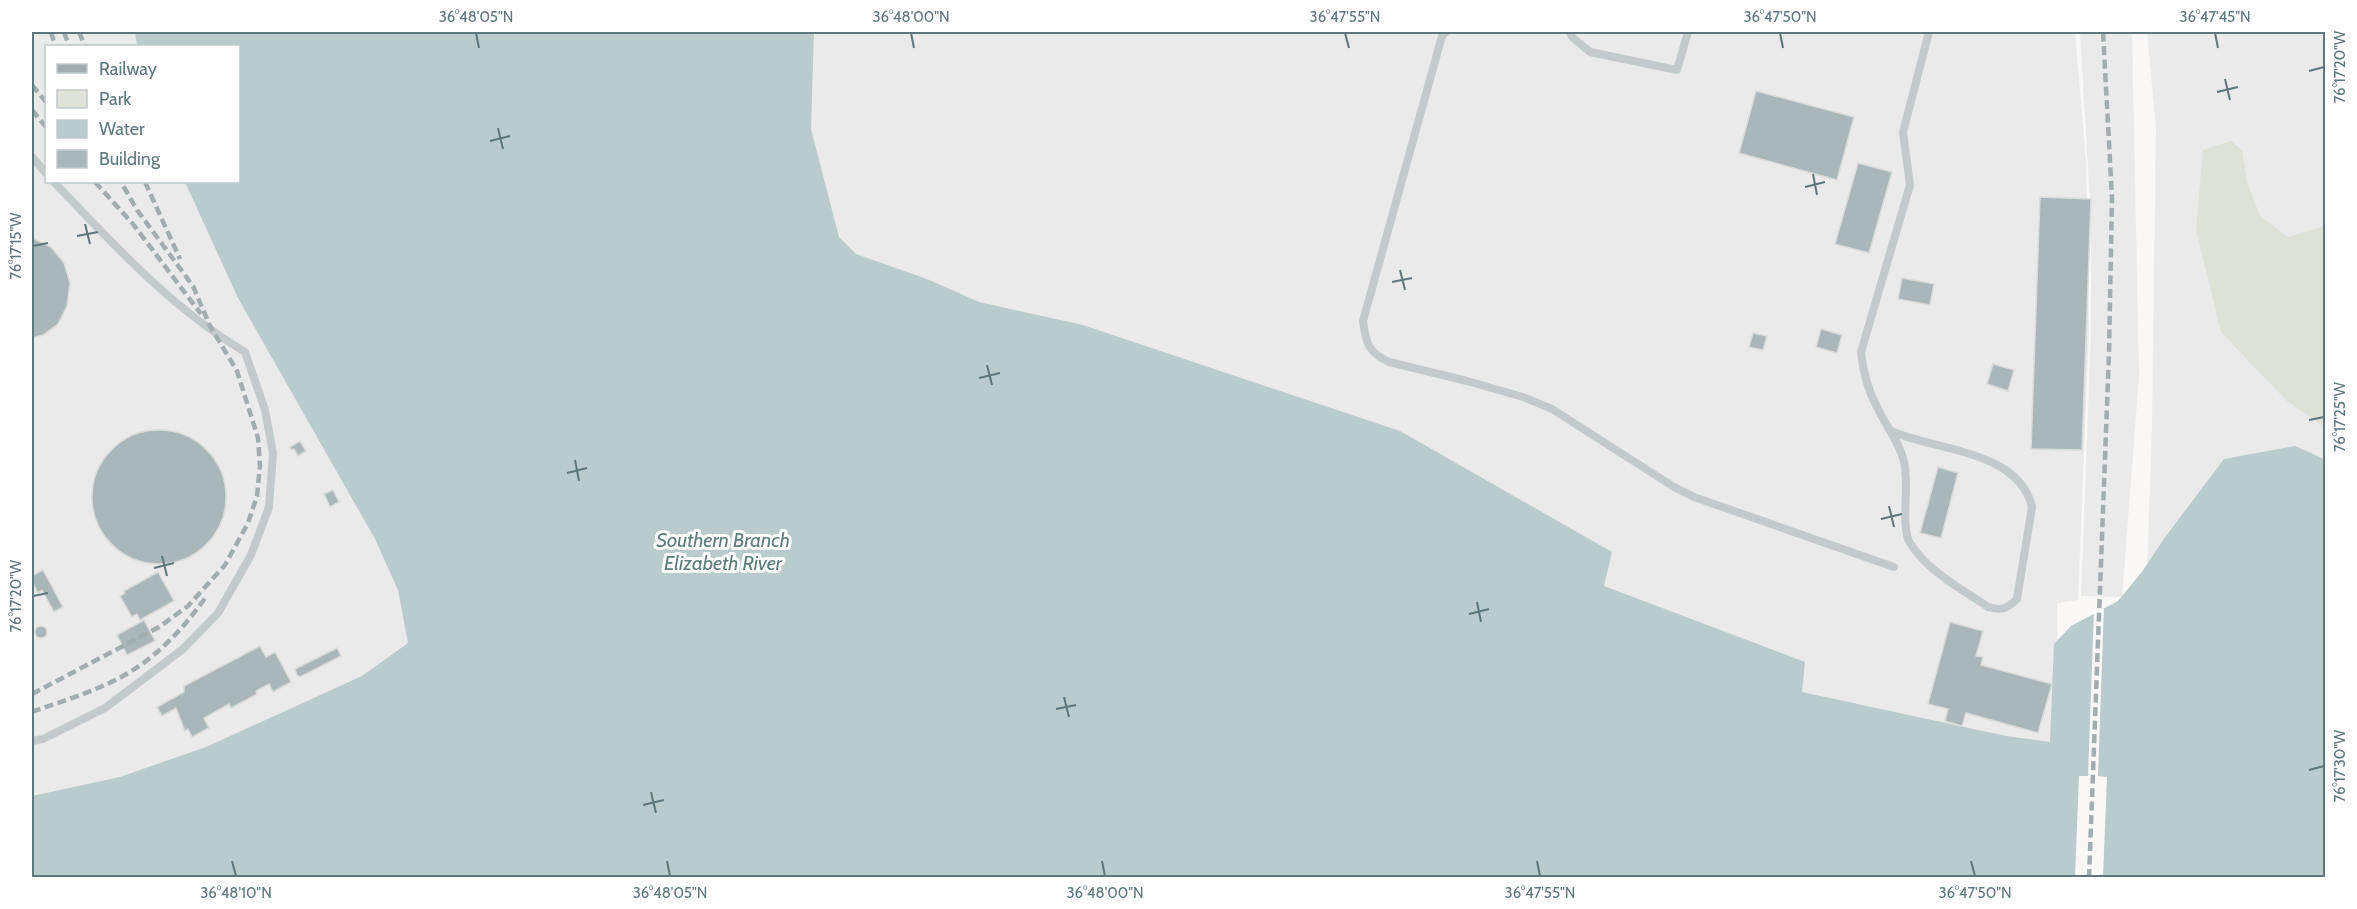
<svg xmlns="http://www.w3.org/2000/svg" width="2357" height="909" font-family="Cabin,sans-serif">
<style>
.built{fill:#e9eae9}
.green{fill:#dde1d6}
.water{fill:#b9cbcc}
.pier{fill:#f9f8f6}
.building{fill:#a9b7ba;stroke:#dadad8;stroke-width:1.5}
.lines{fill:none;stroke-linecap:round;stroke-linejoin:round}
.lane{stroke:#c3cacc;stroke-width:8}
.rail{stroke:#a2adb0;stroke-width:4.5;stroke-dasharray:9 4.5;stroke-linecap:butt}
.ticks{fill:none;stroke:#5d777d;stroke-width:2}
.labels{text-anchor:middle;dominant-baseline:central;stroke-width:6;stroke-linejoin:round;paint-order:stroke}
.water-label{font-size:20px;font-style:italic;fill:#5c7c7d;stroke:#fff}
.neatline{fill:none;stroke:#5d777d;stroke-width:2}
.ticks-label{font-size:15px;text-anchor:middle;fill:#5d777d}
</style>
<rect width="100%" height="100%" fill="#f9f8f6"/>
<g class="built">
<path d="M32 32H135L137 46H46V182H190L371 489 440 717 32 877Z"/>
<path d="M795 32H2075L2086 161 2089 331 2078 600 2057 603 2059 787 856 493 802 138Z"/>
<path d="M2080 32H2132L2139 376 2122 597 2081 596 2091 331V219Z"/>
<path d="M2147 32H2325V849L2139 811 2152 426 2156 128Z"/>
</g>
<path class="green" d="M2231 141 2242 150 2247 182 2260 216 2288 237 2325 226V427L2287 401 2221 332 2196 230 2203 150Z"/>
<path class="water" d="M135 32H814L811 129 839 237 856 254 927 279 979 302 1083 325 1400 431 1612 552 1604 586 1805 662 1802 692 2006 736 2050 742 2054 644 2071 626 2118 601 2141 573 2166 536 2224 459 2295 446 2324 459 2325 462V877L32 878V796L120 777 206 747 362 676 408 643 398 590 375 539 238 298 185 182H238V46H137Z"/>
<path class="pier" d="M2104 605 2098 776 2107 777 2103 877H2075L2079 776H2088L2094 610Z"/>
<g class="building">
<path d="M1756 91 1854 117 1837 180 1739 153Z"/>
<path d="M1858 163 1892 172 1869 253 1835 244Z"/>
<path d="M2040 197 2091 199 2082 450 2031 449Z"/>
<path d="M32 238 51 247 64 263 70 283 67 306 58 324 43 335 32 338Z"/>
<path d="M1902 278 1934 284 1930 305 1898 299Z"/>
<path d="M1821 329 1842 335 1837 353 1816 347Z"/>
<path d="M1753 333 1767 336 1763 350 1749 347Z"/>
<path d="M1993 364 2014 370 2008 391 1987 384Z"/>
<circle cx="159" cy="497" r="67"/>
<path d="M300 441 306 451 298 456 294 449 292 450 290 447Z"/>
<path d="M1938 467 1958 473 1941 538 1920 533Z"/>
<path d="M333 490 339 502 330 507 324 494Z"/>
<path d="M43 570 63 607 54 612 42 590 38 593 32 581V576Z"/>
<path d="M158 572 174 601 140 620 137 614 132 617 120 596 125 593 124 591Z"/>
<path d="M144 620 155 641 127 655 117 635Z"/>
<path d="M1950 622 1983 631 1976 656 1983 657 1981 665 2052 684 2038 733 1966 713 1962 726 1945 721 1948 709 1928 704Z"/>
<circle cx="41" cy="632" r="6"/>
<path d="M260 646 266 657 275 652 291 682 273 692 269 684 256 691 257 694 231 708 229 704 204 718 209 728 192 737 188 729 185 731 176 708 162 716 157 707 184 692V686Z"/>
<path d="M337 648 341 656 300 677 297 675 295 669Z"/>
</g>
<g class="lines">
<g class="lane">
<path d="M1446 32 1442 36 1363 321C1366 344 1368 352 1389 362L1467 381 1523 397 1552 409 1674 487 1694 497 1894 567"/>
<path d="M1570 32 1572 37 1590 52 1677 70 1688 32"/>
<path d="M32 157 46 173"/>
<path d="M1891 431C1936 451 2019 450 2032 507L2017 599C2007 609 2001 611 1988 607 1962 589 1927 571 1910 543 1900 527 1910 485 1904 462 1900 443 1886 426 1878 409 1868 391 1863 372 1861 352L1910 185 1903 132 1929 32"/>
<path d="M32 741 43 739 105 708 183 649 218 613 251 555 269 507 273 453 265 410 245 352C171 308 113 244 54 182"/>
</g>
<g class="rail">
<path d="M51 32 55 46"/>
<path d="M64 32 69 46"/>
<path d="M79 32 85 46"/>
<path d="M32 85 46 102"/>
<path d="M32 110 46 127"/>
<path d="M95 182 133 224 201 314"/>
<path d="M145 182 180 259"/>
<path d="M32 694 159 627 188 606 225 565 248 523 257 496 260 466 258 438 237 371 210 326 193 286 137 210 121 182"/>
<path d="M32 712C56 703 81 696 105 685 147 667 180 634 205 598"/>
<path d="M2089 878 2109 353 2112 198 2103 32"/>
</g>
</g>
<path class="ticks" d="M476 33 479 48M911 33 914 48M1345 33 1349 48M1780 33 1783 48M2215 33 2218 48M2309 71 2324 67M2225 79 2230 100M2217 92 2238 87M498 128 503 149M490 141 510 136M1813 174 1817 195M1805 187 1825 182M85 224 90 244M77 236 98 232M33 246 48 243M1400 270 1405 290M1392 282 1412 278M987 365 992 385M979 378 1000 373M2309 420 2324 417M575 460 579 481M567 473 587 468M1889 506 1894 527M1881 519 1902 514M162 556 167 576M154 568 174 563M33 596 48 593M1477 602 1481 622M1469 614 1489 609M1064 697 1069 717M1056 709 1076 705M2309 770 2324 766M651 792 656 813M643 805 664 800M232 861 236 876M667 861 670 876M1102 861 1105 876M1537 861 1540 876M1971 861 1975 876"/>
<g class="labels">
<g class="water-label">
<text x="723" y="540">Southern Branch<tspan x="723" dy="23">Elizabeth River</tspan></text>
</g>
</g>
<rect width="2357" height="909" fill="none" stroke="#ffffff" stroke-width="66"/>
<rect x="45" y="45" width="195" height="138" fill="#ffffff" stroke="#bec9cb" stroke-width="1.5"/>
<rect x="57" y="64" width="30" height="9" fill="#a2adb0" stroke="#bec9cb" stroke-width="1.5"/>
<text x="99" y="75" font-size="18" fill="#5d777d">Railway</text>
<rect x="57" y="90" width="30" height="18" fill="#dde1d6" stroke="#bec9cb" stroke-width="1.5"/>
<text x="99" y="105" font-size="18" fill="#5d777d">Park</text>
<rect x="57" y="120" width="30" height="18" fill="#b9cbcc" stroke="#bec9cb" stroke-width="1.5"/>
<text x="99" y="135" font-size="18" fill="#5d777d">Water</text>
<rect x="57" y="150" width="30" height="18" fill="#a9b7ba" stroke="#bec9cb" stroke-width="1.5"/>
<text x="99" y="165" font-size="18" fill="#5d777d">Building</text>
<rect x="33" y="33" width="2291" height="843" class="neatline"/>
<g class="ticks-label">
<text x="476" y="22">36°48'05"N</text>
<text x="911" y="22">36°48'00"N</text>
<text x="1345" y="22">36°47'55"N</text>
<text x="1780" y="22">36°47'50"N</text>
<text x="2215" y="22">36°47'45"N</text>
<text transform="translate(2340 67) rotate(-90)" y="5">76°17'20"W</text>
<text transform="translate(16 246) rotate(-90)" y="5">76°17'15"W</text>
<text transform="translate(2340 417) rotate(-90)" y="5">76°17'25"W</text>
<text transform="translate(16 596) rotate(-90)" y="5">76°17'20"W</text>
<text transform="translate(2340 766) rotate(-90)" y="5">76°17'30"W</text>
<text x="236" y="898">36°48'10"N</text>
<text x="670" y="898">36°48'05"N</text>
<text x="1105" y="898">36°48'00"N</text>
<text x="1540" y="898">36°47'55"N</text>
<text x="1975" y="898">36°47'50"N</text>
</g>
</svg>
